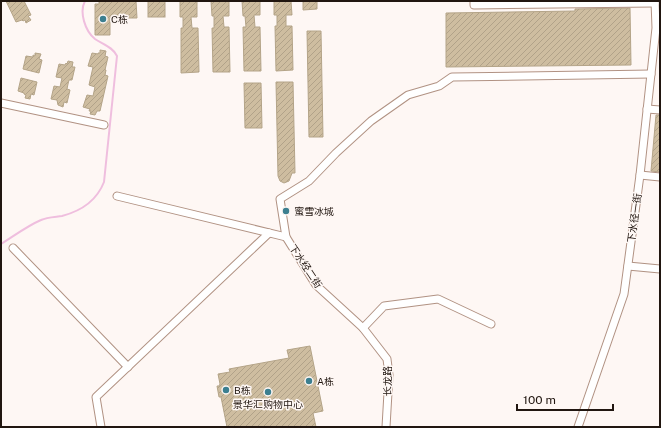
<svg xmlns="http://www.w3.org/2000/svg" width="661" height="428" font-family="'Public Sans','Noto Sans SC',sans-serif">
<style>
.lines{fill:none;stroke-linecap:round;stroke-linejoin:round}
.stream{stroke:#efbede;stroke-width:2}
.building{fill:url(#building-hatch);stroke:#b4a488}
.minor-casing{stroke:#b19283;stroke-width:9}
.minor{stroke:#fff;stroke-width:7}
.poi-dot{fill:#3c7f90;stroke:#fef7f4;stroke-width:1.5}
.labels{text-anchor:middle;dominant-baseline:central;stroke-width:3;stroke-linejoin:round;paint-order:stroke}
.poi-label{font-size:10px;fill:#211610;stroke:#fef7f4;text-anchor:start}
.street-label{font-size:10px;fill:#211610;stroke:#fef7f4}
</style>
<defs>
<pattern id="building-hatch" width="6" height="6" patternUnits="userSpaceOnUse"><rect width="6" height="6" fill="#cebda0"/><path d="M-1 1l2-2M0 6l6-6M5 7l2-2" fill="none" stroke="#b1a289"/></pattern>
</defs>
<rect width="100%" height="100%" fill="#fef7f4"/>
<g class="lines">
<path class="stream" d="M1 244C14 236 27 226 41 220 47 217 55 217 62 216 81 211 97 200 104 182L117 56C113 47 102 44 95 39 85 31 79 12 85 1"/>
</g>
<g class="building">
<path d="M6 1H24L31 15 28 16 31 20 26 23 25 20 23 21 22 20 16 22Z"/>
<path d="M99 1H136L137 18H110V35H95V4H99Z"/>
<rect x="148" y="1" width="17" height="16"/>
<path d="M180 1H197V17H191L192 28H198L199 72 181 73V28H183V17H180Z"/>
<path d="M211 1H229V16H223L224 27H229L230 72H213L212 28H214V16H212Z"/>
<path d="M242 1H260V15H254L255 27H260L261 71H244L243 27H246L245 16H243Z"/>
<path d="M274 1H291L292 15H286V26H292L293 70 276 71 275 26H277V15H274Z"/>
<path d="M303 1H317V9L303 10Z"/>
<path d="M630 8 631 65 446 67V13L575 11V9Z"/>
<path d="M307 31H321L323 137H309Z"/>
<path d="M100 50 106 51 105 56 108 57 105 70H106L105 75 108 76 100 111H97L95 115 90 114 91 111H89L90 109 83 107 87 95 93 96 95 87 89 85 93 67 88 66 92 53 98 54V53H100Z"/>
<path d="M35 53 41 54 39 59 42 60 39 73 23 69 26 56 33 57V55L35 56Z"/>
<path d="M68 61 73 62 72 67H75L72 80H69L68 84 67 89 70 90 67 103 64 102 63 107 58 105 57 100 51 99 54 86 60 87 62 78 56 77 59 64 65 65 66 63 67 64Z"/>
<path d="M21 78 37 82 34 95 31 94 30 99 25 98 26 95 24 94V93L18 91Z"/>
<path d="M276 82H293L295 173H292L289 181 284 183 280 181 278 176Z"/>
<path d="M244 83H261L262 128H245Z"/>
<path d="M656 115H660V172L651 171Z"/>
<path d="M310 346 323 411 313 413 316 427H227L221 397H219L217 386H219L220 384 218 374 230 372 229 369 289 358 287 350Z"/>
</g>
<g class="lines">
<g class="minor-casing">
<g id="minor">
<path d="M474 1V5L655 3"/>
<path d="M1 103 104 125"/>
<path d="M647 109 660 110"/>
<path d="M640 175 660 177"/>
<path d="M117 196 286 237"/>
<path d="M13 248 128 367"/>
<path d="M628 266 660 269"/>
<path d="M363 328 384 306 438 299 491 324"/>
<path d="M101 427 96 397 269 233"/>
<path d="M386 427 389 375 387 359 363 328 316 285 286 237 280 199 309 181 336 153 371 121 408 95 439 86 452 77 651 74"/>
<path d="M578 427 624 294 640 175 656 28 655 1"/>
</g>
</g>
<use href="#minor" class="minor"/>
</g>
<g class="poi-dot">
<circle cx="103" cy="19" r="4"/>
<circle cx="286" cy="211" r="4"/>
<circle cx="309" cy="381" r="4"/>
<circle cx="226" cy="390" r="4"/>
<circle cx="268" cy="392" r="4"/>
</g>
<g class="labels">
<g class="poi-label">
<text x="111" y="19">C栋</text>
<text x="294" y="211">蜜雪冰城</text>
<text x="317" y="381">A栋</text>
<text x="234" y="390">B栋</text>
<text x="268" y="404" text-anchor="middle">景华汇购物中心</text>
</g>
<g class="street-label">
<text transform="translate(634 218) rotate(-82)">下水径一街</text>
<text transform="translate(306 266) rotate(56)">下水经二街</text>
<text transform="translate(387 381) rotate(-90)">长龙路</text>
</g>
</g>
<rect width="661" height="428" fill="none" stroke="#211610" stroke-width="4"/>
<path d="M517 404v6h96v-6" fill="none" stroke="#211610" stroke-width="2"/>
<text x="523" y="404" font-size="12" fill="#211610" stroke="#fef7f4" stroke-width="3" paint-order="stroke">100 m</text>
</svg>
